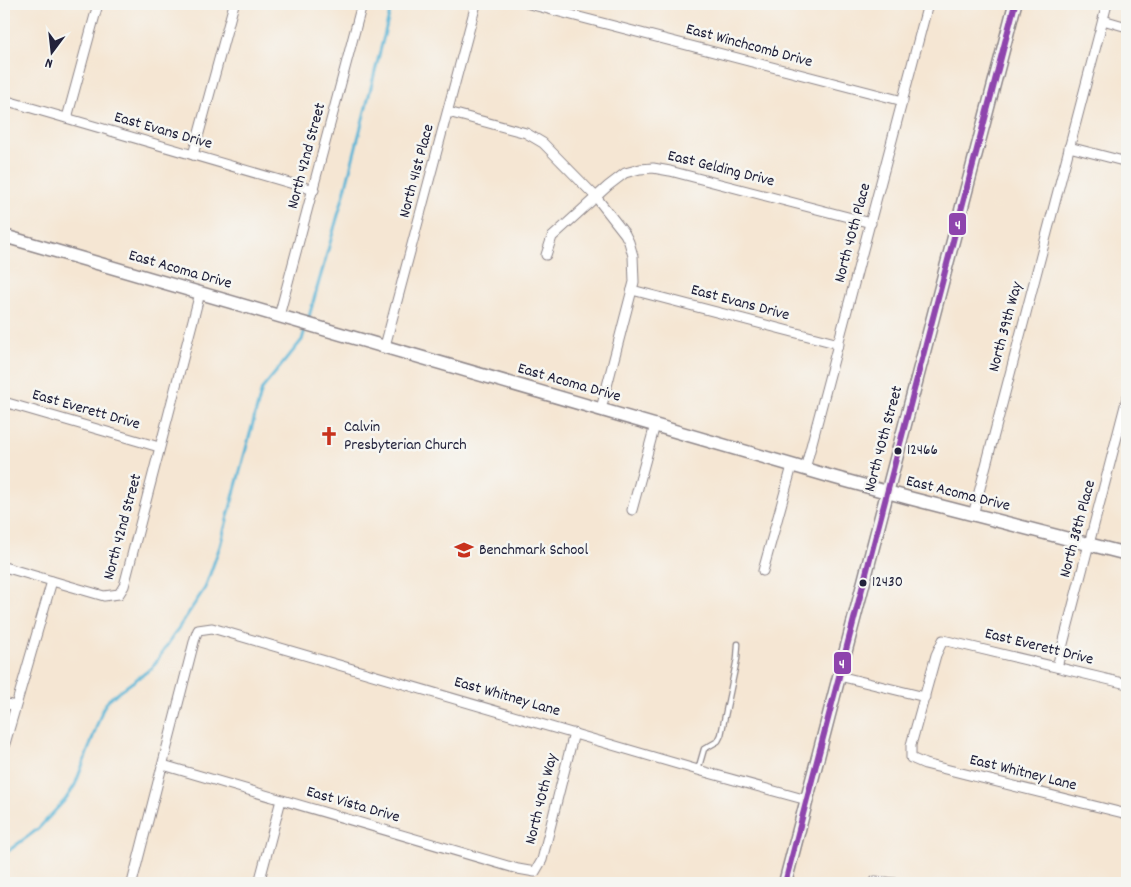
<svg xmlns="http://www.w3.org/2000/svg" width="1131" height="887" font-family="Dekko,sans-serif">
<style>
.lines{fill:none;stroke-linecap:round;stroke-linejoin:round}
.stream{stroke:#57b4d5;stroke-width:3}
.lane-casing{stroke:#8c8487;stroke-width:7}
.street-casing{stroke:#8c8487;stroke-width:11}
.secondary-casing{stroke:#8c8487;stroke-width:15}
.lane{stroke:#fff;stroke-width:4.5}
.street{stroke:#fff;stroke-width:9}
.secondary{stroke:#fff;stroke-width:12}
.bus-1-casing{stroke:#f6f6f2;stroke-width:10}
.bus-1{stroke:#8e44ad;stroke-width:6}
.bus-dot{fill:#22223b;stroke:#f6f6f2;stroke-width:2}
.labels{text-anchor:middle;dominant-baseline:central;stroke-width:5;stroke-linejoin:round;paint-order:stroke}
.bus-label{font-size:15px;fill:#22223b;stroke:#f6f6f2;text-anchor:start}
.street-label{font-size:16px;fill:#22223b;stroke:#f6f6f2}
.poi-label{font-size:16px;fill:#22223b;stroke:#f6f6f2;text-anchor:start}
.line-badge{stroke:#f6f6f2;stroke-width:2}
.badge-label{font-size:14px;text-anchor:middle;font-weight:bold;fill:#fff}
</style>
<rect width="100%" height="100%" fill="#f6f6f2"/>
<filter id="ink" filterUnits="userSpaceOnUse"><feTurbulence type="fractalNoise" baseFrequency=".02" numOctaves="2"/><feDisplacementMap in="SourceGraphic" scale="10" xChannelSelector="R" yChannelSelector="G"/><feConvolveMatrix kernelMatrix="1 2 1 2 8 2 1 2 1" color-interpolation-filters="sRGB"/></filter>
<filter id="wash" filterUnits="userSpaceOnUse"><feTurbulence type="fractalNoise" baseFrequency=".0096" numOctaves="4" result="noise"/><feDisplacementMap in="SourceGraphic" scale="20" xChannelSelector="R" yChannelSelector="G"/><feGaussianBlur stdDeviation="1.12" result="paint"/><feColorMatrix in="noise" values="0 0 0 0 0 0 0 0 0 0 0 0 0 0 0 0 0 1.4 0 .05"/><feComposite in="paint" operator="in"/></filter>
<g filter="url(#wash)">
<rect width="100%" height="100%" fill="#f5e6d3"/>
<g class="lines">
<g class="stream">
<path d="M308 320 344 194 392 4"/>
<path d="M4 854 38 829 65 800 75 785 89 748 103 708 109 699 152 668 205 588 220 546 262 389 302 340 306 326"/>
</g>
</g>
</g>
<g filter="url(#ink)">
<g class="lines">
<g class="lane-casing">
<path id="lane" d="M698 770 704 749 718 741 721 735 737 659 738 644"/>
</g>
<g class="street-casing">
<g id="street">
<path d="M529 4 903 101"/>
<path d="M1103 20 1127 27"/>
<path d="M4 100 314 190"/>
<path d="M448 112 526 133 543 143 596 197 625 234 629 242 633 256 634 282 601 409"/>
<path d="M67 118 98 4"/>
<path d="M1069 147 1127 162"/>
<path d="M193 155 234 4"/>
<path d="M546 255 552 237 608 186 625 173 640 169 653 168 670 171 871 223"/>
<path d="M632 290 839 344"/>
<path d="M279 316 362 4"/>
<path d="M385 346 476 4"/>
<path d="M4 402 159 447"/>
<path d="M805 469 928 4"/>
<path d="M632 510 655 425"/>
<path d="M973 515 1107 4"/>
<path d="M4 567 104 596 119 594 124 586 200 293"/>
<path d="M763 571 792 466"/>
<path d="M1057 667 1127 398"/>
<path d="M839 676 925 697"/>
<path d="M1127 684 943 640 936 655 911 745V758L925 764 1127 814"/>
<path d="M4 703 15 706"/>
<path d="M4 747 52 581"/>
<path d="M163 765 518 869 535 872 542 860 574 733"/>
<path d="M132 883 195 638 198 630 212 628 698 770 807 800"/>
<path d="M259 883 281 800"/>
<path d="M874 883 875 881 895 883"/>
</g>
</g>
<g class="secondary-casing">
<g id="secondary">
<path d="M4 236 836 478 909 498 1127 554"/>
<path d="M785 883 1015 4"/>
</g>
</g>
<use href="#lane" class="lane"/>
<use href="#street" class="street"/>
<use href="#secondary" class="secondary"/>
<g class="bus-1-casing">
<path id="bus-1" d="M785 883 1015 4"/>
</g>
<use href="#bus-1" class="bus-1"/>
</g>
</g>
<defs>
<g id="church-bare" transform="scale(1.5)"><path d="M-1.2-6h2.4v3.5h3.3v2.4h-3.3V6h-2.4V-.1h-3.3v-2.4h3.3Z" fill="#c8321e" stroke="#f6f6f2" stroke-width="2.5" paint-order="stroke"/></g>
<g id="school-bare" transform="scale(1.5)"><path d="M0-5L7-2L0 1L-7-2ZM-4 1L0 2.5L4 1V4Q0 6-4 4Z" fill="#c8321e" stroke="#f6f6f2" stroke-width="2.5" paint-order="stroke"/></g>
</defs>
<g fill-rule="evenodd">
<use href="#church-bare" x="329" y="436"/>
<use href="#school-bare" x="464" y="550"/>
</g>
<g class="bus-dot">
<circle cx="898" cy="451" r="4.5"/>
<circle cx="863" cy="583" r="4.5"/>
</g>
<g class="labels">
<g class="bus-label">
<text x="907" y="451">12466</text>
<text x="872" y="583">12430</text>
</g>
<g class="street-label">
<text transform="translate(749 46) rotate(15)">East Winchcomb Drive</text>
<text transform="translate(163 131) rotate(16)">East Evans Drive</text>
<text transform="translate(307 156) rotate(-75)">North 42nd Street</text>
<text transform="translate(721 169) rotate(14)">East Gelding Drive</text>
<text transform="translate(417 171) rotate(-75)">North 41st Place</text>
<text transform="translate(853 233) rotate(-75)">North 40th Place</text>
<text transform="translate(180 270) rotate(16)">East Acoma Drive</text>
<text transform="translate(740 303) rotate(15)">East Evans Drive</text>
<text transform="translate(1006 327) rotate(-75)">North 39th Way</text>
<text transform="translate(569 383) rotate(16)">East Acoma Drive</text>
<text transform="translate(86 410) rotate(16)">East Everett Drive</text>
<text transform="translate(884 439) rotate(-75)">North 40th Street</text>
<text transform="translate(958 494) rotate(14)">East Acoma Drive</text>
<text transform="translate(123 527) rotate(-75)">North 42nd Street</text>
<text transform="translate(1078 529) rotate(-75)">North 38th Place</text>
<text transform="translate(1039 647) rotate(14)">East Everett Drive</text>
<text transform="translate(507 697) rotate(16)">East Whitney Lane</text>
<text transform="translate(1023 773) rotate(14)">East Whitney Lane</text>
<text transform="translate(542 799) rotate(-76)">North 40th Way</text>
<text transform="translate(353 805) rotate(16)">East Vista Drive</text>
</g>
<g class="poi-label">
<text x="344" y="427">Calvin<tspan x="344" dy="18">Presbyterian Church</tspan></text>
<text x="479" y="550">Benchmark School</text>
</g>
</g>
<g class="line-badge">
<rect x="948" y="212" width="19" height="24" rx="5" fill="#8e44ad"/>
<rect x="833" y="651" width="19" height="24" rx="5" fill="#8e44ad"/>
</g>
<g class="badge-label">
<text x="958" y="229">4</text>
<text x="842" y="668">4</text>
</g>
<rect width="1131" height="887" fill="none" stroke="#f6f6f2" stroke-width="20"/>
<g transform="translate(52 52) rotate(195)" stroke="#f6f6f2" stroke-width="4" paint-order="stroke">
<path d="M0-4L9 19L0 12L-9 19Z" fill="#22223b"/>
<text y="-8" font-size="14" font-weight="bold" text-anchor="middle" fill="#22223b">N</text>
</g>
</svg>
